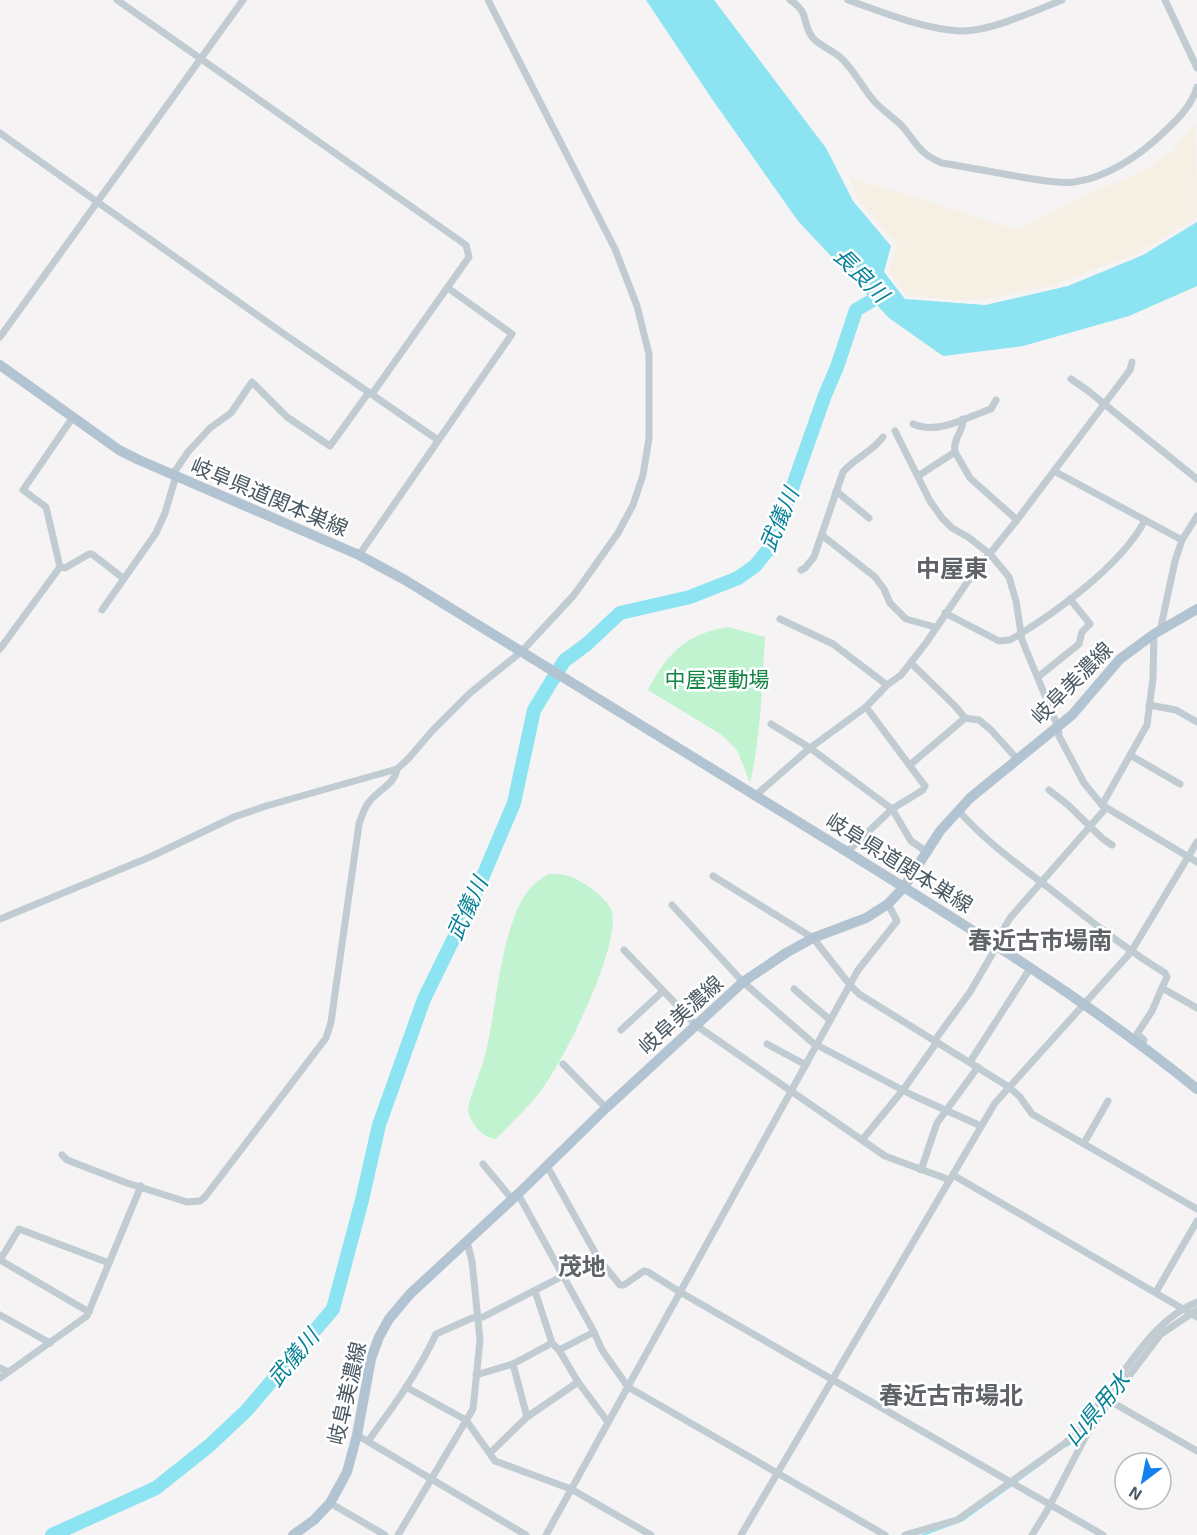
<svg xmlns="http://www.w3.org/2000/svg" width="1197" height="1535" font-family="'Exo 2','Noto Sans JP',sans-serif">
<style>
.green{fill:#c1f3d1}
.sand{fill:#f6efe4}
.water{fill:#8ce3f1}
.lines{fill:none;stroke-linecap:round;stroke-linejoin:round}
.stream{stroke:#8ce3f1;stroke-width:2}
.river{stroke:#8ce3f1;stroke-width:14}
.street{stroke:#c0cbd2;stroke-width:7}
.primary{stroke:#b2c4d2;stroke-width:10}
.labels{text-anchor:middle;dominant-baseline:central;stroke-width:5;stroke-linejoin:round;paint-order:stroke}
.street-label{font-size:21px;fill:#495862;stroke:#fff}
.park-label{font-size:21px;fill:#138444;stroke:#fff}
.water-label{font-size:22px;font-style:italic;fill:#078297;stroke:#fff}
.quarter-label{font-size:24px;font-weight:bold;fill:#5f6368;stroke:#fff}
</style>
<rect width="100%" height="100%" fill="#f5f3f3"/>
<g class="green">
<path d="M728 627 765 637C762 686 761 735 750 783L737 750 722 735 648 690C667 653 686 634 728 627Z"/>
<path d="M549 874C556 874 564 874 571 877 584 882 609 899 612 912 620 947 565 1059 542 1089 529 1107 511 1123 496 1139 483 1138 471 1124 468 1111 467 1105 480 1072 483 1063 496 1015 497 962 515 915 522 897 531 883 549 874Z"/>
</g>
<path class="sand" d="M1196 122 1197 218 1135 254 1053 285 981 300H952L906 295 889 272 897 245 858 199 849 177 1016 229 1092 192 1139 173 1172 152Z"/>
<path class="water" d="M646 0H714L826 148 853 201 891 246 884 272 905 299 985 305 1068 286 1143 255 1197 222V286L1129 316 1023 346 943 356 889 318 798 221 712 99Z"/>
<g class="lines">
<g class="stream">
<path d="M1067 1446 1081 1435 1111 1393"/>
<path d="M923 1535 963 1520 1045 1461"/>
</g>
<path class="river" d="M52 1535 156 1488 210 1445 247 1410 333 1309 362 1200 379 1125 424 999 475 895 514 803 534 710 564 661 587 644 620 613 690 597 738 578 755 566 772 545 825 395 837 367 856 310 878 297"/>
<g class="street">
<path d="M117 0 466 245 469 257 372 394"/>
<path d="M790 0C811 13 801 24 813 38 821 47 835 51 843 60 855 72 863 88 874 101 882 110 893 117 902 126 917 143 918 153 942 163 972 168 1002 174 1033 179 1046 181 1061 184 1074 182 1106 178 1139 156 1162 134 1176 121 1192 106 1197 87"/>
<path d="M848 0C882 12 923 29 960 31 988 32 1035 11 1062 0"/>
<path d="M1165 0 1197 68"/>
<path d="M0 133 284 334 438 440"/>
<path d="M0 337 243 0"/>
<path d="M1071 379 1087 390 1197 479"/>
<path d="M913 424C938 435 967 417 991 409L996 400"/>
<path d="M895 431 930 501 942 518 952 528 968 537 990 554 1009 577 1016 601 1022 640 1058 727 1059 736 1084 783 1102 805 1197 862"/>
<path d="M955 452C952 439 964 431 963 419"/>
<path d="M1054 471 1182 540"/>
<path d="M173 474 188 452 210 428 231 413 252 382 287 417 330 446 369 392"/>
<path d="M918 476 955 452 970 478 1017 520"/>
<path d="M836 491 869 518"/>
<path d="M823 536 875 577 884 589 890 603 906 619 935 627"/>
<path d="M359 555 512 334 448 288"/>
<path d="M60 567 65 568 89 554H92L123 578"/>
<path d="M801 570 805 568 814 557 843 472C855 458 872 452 883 437"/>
<path d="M102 610 156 533 165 513 176 476"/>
<path d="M945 613 999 641 1010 640C1053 615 1122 565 1145 520"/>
<path d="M780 619 833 644 887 685"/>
<path d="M1160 631 1175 561 1182 540 1197 516"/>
<path d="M0 649 60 567 46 507 23 490 73 417"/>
<path d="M911 663 955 706 965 718 979 720 991 730 1017 759"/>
<path d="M1038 677 1079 644 1082 632 1090 624 1070 599"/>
<path d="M1149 705 1176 710 1197 722"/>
<path d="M866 707 925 786 923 790 892 809 911 841 927 852"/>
<path d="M771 724 810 748 892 809 847 852"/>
<path d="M1130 755 1180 784"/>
<path d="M910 765 965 718"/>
<path d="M1049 790 1068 805 1103 839 1112 845"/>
<path d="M756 795 810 748 866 707 887 685 901 675 926 643 968 581 1017 520 1130 370 1132 362"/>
<path d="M1102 805 1147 725 1153 678 1154 634"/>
<path d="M958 810C985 841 1017 864 1049 888 1087 918 1124 948 1165 973L1167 977 1162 988 1197 1008"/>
<path d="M713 876 813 938 850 985 859 994 1009 1087 1020 1097 1032 1114 1197 1209"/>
<path d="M672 905 743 982 813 1043 912 1095 981 1126"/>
<path d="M0 919 150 857 234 817 266 806 397 769 408 759 433 730 470 693 521 652 574 595 618 533 633 505 643 475 649 438V354L637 306 615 249 488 0"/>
<path d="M995 944 1010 918 1106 808"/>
<path d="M624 950 697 1026 885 1156 950 1180"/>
<path d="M794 989 830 1020"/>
<path d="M621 1030 663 991"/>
<path d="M935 1040 970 992 997 946"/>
<path d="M767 1044 806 1065"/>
<path d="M1142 1045 1144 1040 1137 1034 1152 1011 1162 988"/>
<path d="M970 1062 1031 967"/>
<path d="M563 1064 606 1108"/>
<path d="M862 1140 903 1090 937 1042"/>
<path d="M1084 1143 1108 1101"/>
<path d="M62 1155 67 1160 127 1183 187 1202 200 1201 205 1197 326 1038 331 1022 359 824C362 816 364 808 369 802 378 790 395 784 397 769"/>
<path d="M483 1164 512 1199"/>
<path d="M547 1166 598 1258 620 1285H624L644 1271 648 1272 680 1292 1103 1535"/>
<path d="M921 1170 937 1123 978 1067"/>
<path d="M953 1175 1197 1317"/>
<path d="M518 1194 594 1332 602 1350 628 1387 885 1535"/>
<path d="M535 1291 552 1343 559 1350 578 1382 608 1422"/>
<path d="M1156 1292 1197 1221"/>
<path d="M89 1312 0 1260 19 1229 109 1263"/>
<path d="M0 1315 50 1343"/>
<path d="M559 1350 594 1332"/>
<path d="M513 1364 527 1417"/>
<path d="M0 1368 8 1372"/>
<path d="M476 1375 513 1364 552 1343"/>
<path d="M0 1378 87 1316 141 1186"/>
<path d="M406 1387 466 1420 495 1461 571 1489 651 1535"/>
<path d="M1110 1401 1197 1451"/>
<path d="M1079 1430C1093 1412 1107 1393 1121 1375 1143 1345 1162 1317 1197 1302"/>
<path d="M357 1435 526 1535"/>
<path d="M368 1441C393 1407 418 1373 436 1334L472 1318 483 1317 598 1258"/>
<path d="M490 1453 527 1417 578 1382"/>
<path d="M330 1503 385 1535"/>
<path d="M398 1535 473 1409 480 1340 472 1261 467 1242"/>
<path d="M546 1535 858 970 897 921 888 904"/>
<path d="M741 1535 995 1103 1131 952 1197 842"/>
<path d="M905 1535 957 1520 1064 1444 1079 1430 1088 1432"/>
<path d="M1032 1535 1048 1509 1088 1432 1110 1401 1161 1334 1197 1310"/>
</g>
<g class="primary">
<path d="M0 365 119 450 139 460 359 555 405 580C551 670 698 760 844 850 965 925 1086 999 1197 1089"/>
<path d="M293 1535 314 1520 330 1503 340 1485 347 1472 357 1435 371 1359 379 1337 389 1319 410 1294 518 1194 606 1108 743 982 786 953 813 938 866 918 888 904 904 887 940 831 970 798 1072 715 1120 659 1154 634 1197 609"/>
</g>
</g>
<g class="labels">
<g class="street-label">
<text transform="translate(270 496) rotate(23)">岐阜県道関本巣線</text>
<text transform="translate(1071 682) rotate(-45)">岐阜美濃線</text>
<text transform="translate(900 862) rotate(32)">岐阜県道関本巣線</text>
<text transform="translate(680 1014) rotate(-42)">岐阜美濃線</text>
<text transform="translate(346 1393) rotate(-77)">岐阜美濃線</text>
</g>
<g class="park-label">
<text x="717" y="678">中屋運動場</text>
</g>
<g class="water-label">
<text transform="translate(862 274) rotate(45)">長良川</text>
<text transform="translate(778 519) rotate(-67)">武儀川</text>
<text transform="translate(466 908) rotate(-65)">武儀川</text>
<text transform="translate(292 1357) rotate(-50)">武儀川</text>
<text transform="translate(1096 1408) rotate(-50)">山県用水</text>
</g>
<g class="quarter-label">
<text x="952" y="567">中屋東</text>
<text x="1040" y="939">春近古市場南</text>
<text x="582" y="1265">茂地</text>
<text x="951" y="1394">春近古市場北</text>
</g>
</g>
<g transform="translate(1143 1481) rotate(212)"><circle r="28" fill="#ffffff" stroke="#b6bcc0" stroke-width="1.5"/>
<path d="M0-4.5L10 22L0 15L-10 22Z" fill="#1281f0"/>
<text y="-9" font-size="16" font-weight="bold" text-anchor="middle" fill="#495862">N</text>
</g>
</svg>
